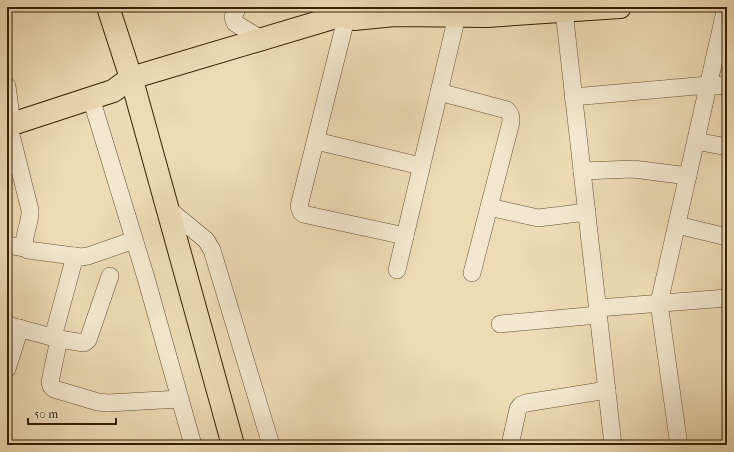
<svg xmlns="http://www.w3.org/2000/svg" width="734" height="452" font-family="'IM FELL French Canon',serif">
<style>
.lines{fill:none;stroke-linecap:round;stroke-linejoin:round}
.minor-casing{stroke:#634f30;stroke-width:18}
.major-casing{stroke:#352003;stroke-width:24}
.highway-casing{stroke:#352003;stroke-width:24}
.minor{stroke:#f3e8cf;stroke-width:17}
.major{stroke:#eddbb5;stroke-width:22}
.highway{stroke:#eddbb5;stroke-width:22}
</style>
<rect width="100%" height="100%" fill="#eddbb5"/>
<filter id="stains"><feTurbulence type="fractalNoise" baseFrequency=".005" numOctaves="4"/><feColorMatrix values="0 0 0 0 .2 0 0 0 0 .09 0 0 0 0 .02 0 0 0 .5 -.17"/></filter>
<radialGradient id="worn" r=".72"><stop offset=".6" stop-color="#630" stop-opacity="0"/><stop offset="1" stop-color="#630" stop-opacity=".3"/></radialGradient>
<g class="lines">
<g class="minor-casing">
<g id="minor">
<path d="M238 7 233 17 235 23 261 39"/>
<path d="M564 11 613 445"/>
<path d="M344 27 299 206 301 212 303 214 405 236"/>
<path d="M7 86 12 124"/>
<path d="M439 92 507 110C511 114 511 117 511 122L472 273"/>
<path d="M573 97 708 85 727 86"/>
<path d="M91 98 146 278 193 445"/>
<path d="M9 127 30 210C31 223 22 236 25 248L28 250 81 257 88 256 134 240"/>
<path d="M316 141 421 166"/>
<path d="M696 141 727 147"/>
<path d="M582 171 633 169 688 176"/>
<path d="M489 207 538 218 587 212"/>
<path d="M167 208 206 240 212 250 271 445"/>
<path d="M677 225 727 237"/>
<path d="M7 245 25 248"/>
<path d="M397 270 457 16"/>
<path d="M598 308 727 298"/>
<path d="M500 324 598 315"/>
<path d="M7 325 59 339 84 343 88 340 110 276"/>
<path d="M53 337 75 256"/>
<path d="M59 339 50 382 51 386 54 389 98 402 108 403 180 399"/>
<path d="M7 369 20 328"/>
<path d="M678 439 659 303 726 7"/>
<path d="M510 445 518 409 521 405 526 403 607 390"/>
</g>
</g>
<g class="major-casing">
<g id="major">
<path d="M340 15 354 19 395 15 487 16 620 7"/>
<path d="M7 129 12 124 113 91 131 78 336 17 340 15 346 7"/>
</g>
</g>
<g class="highway-casing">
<path id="highway" d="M108 7 133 84 233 445"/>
</g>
<use href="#minor" class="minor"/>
<use href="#major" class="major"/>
<use href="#highway" class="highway"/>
</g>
<rect width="734" height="452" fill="none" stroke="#eddbb5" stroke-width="24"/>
<rect x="8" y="8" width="718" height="436" fill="none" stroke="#352003" stroke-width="2"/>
<rect x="12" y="12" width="710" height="428" fill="none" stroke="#352003"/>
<path d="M28 418v6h88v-6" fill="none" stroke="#352003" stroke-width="2"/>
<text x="34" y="418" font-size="12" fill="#352003" stroke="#f3e8cf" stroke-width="3" paint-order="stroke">50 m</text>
<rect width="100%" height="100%" filter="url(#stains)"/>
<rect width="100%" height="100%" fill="url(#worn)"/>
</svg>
